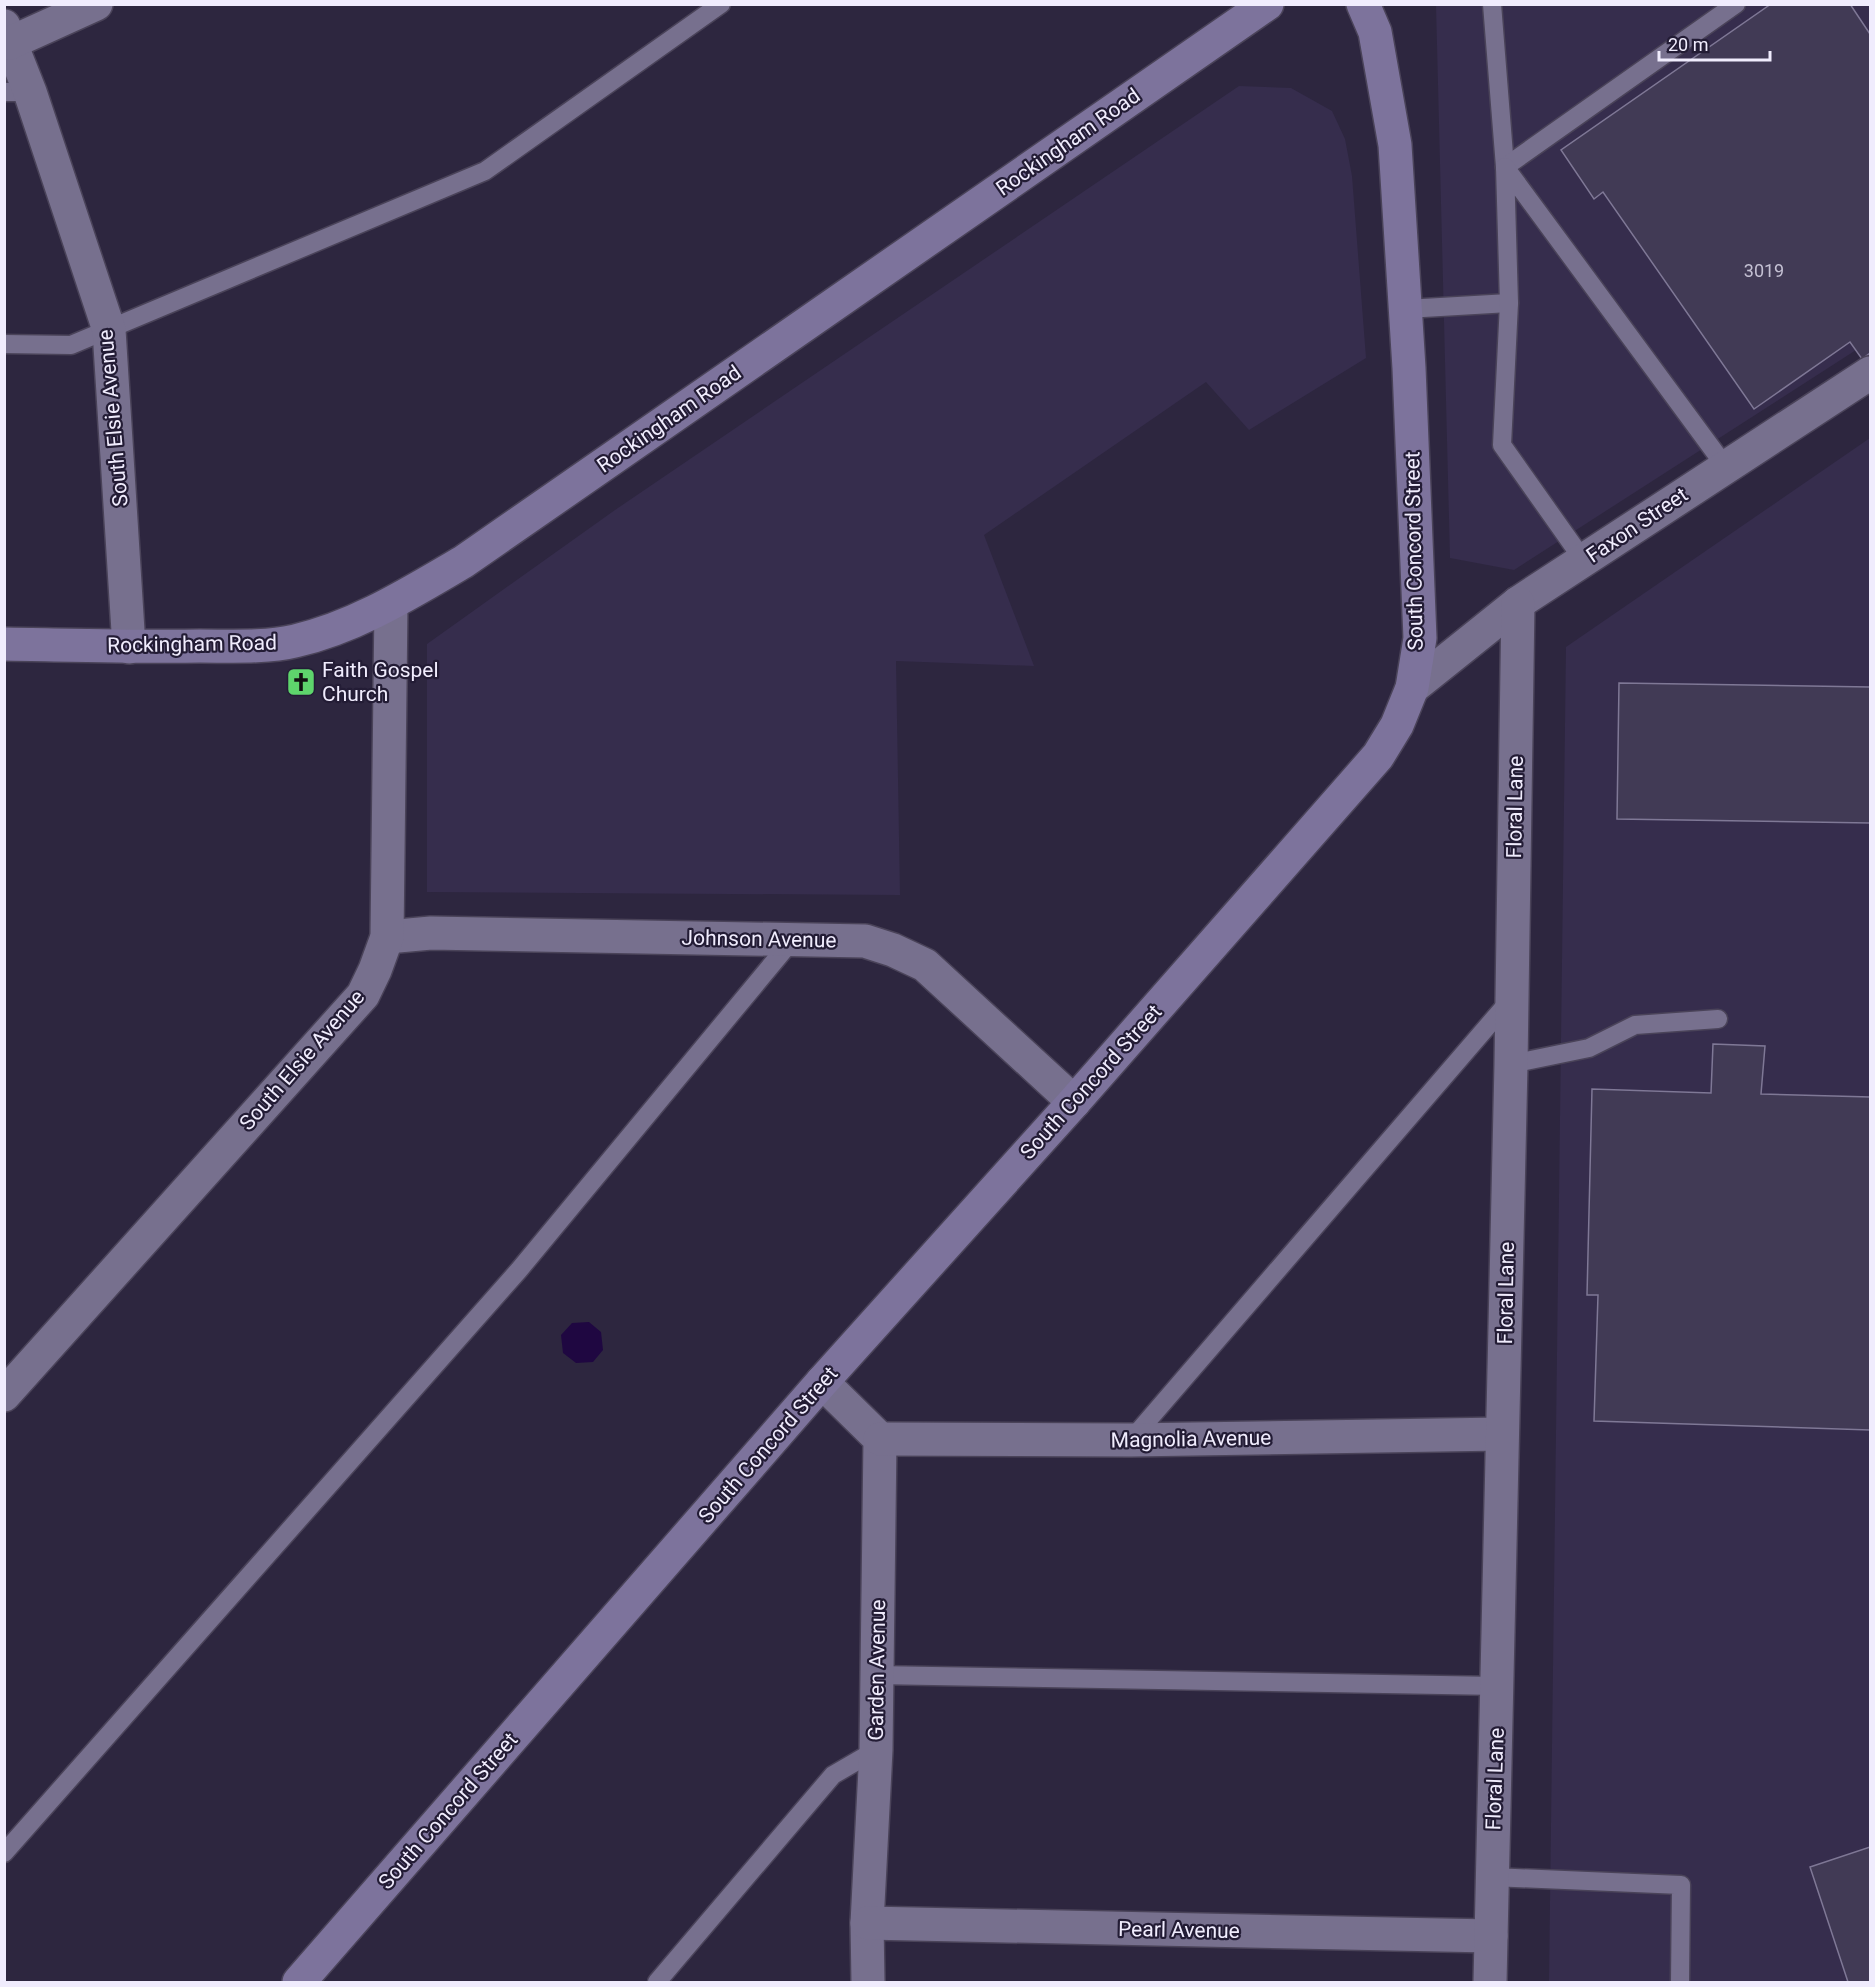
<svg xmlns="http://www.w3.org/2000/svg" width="1875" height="1987" font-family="Roboto,sans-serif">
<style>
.built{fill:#362d4d}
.water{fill:#1f0741}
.building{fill:#413a55;stroke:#7f7896;stroke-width:1.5}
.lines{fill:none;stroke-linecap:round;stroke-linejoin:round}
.lane-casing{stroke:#4a4359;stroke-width:21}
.street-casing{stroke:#4a4359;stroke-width:36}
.secondary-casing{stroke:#4a4359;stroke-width:36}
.lane{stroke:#77708e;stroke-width:18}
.street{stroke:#77708e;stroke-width:33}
.secondary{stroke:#7d739c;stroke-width:33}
.labels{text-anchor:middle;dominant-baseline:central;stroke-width:4.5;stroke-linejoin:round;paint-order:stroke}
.number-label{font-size:18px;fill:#c4c0d3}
.street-label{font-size:21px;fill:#f0ecfd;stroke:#231c35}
.poi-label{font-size:21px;fill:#f0ecfd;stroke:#231c35;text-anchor:start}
</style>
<rect width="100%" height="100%" fill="#2d263f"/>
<g class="built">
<path d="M1436 5H1870V341L1514 570 1450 558Z"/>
<path d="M1239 86 1291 88 1332 111 1345 139 1352 176 1366 358 1249 430 1206 382 984 535 1034 666 896 661 900 895 427 892V644L615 510Z"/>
<path d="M1870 438V1982H1549L1566 647Z"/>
</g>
<path class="water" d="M589 1322 601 1332 603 1350 593 1362 576 1363 563 1353 561 1335 572 1323Z"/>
<g class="building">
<path d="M1771 4H1850L1870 34V353L1862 359 1850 342 1754 409 1603 192 1594 199 1561 150Z"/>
<path d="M1619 683 1870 687V823L1617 819Z"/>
<path d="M1713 1044 1765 1046 1761 1094 1870 1097V1430L1594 1421 1598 1295H1587L1592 1089 1711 1093Z"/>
<path d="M1870 1847V1982H1848L1810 1867Z"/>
</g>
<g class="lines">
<g class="lane-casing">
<g id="lane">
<path d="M1492 4 1505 167"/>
<path d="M4 92H30"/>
<path d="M1505 167 1736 4"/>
<path d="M1406 309 1509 303"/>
<path d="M4 344 71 345 485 171 721 4"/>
<path d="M1584 561 1502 445 1509 303 1505 167 1725 466"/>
<path d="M1511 1064 1589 1048 1635 1025 1718 1019"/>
<path d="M1131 1440 1511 999"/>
<path d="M876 1675 1498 1686"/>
<path d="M4 1853 519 1270 793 939"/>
<path d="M1492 1877 1681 1885 1680 1982"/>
<path d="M657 1982 833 1775 876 1750"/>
</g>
</g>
<g class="street-casing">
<g id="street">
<path d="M4 26 30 92 109 330 129 647"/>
<path d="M10 43 96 4"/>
<path d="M1412 688 1518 603 1870 373"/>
<path d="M387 937 431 933 865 941 893 950 925 965 1074 1102"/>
<path d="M822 1382 880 1439 876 1750 867 1923 868 1982"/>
<path d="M4 1395 363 995 375 970 387 937 391 604"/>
<path d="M880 1439 1131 1440 1502 1434"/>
<path d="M867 1923 1491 1936"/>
<path d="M1490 1982 1511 1064 1518 603"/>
</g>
</g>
<g class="secondary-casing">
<g id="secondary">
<path d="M4 644C70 645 135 647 200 646 231 646 265 648 295 641 356 627 410 593 463 562L1267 4"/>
<path d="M299 1982 822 1382 1074 1102 1378 756 1397 725 1412 688 1420 638 1409 368 1395 145 1375 32 1363 4"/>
</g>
</g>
<use href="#lane" class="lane"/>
<use href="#street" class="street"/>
<use href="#secondary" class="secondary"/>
</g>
<defs>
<g id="church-square" transform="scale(1.5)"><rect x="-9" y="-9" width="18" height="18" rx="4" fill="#5ed56c" stroke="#231c35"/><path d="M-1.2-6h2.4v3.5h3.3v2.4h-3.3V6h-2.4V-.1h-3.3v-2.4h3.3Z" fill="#111"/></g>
</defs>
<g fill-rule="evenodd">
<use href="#church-square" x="301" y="682"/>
</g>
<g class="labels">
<g class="number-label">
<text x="1764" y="270">3019</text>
</g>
<g class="street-label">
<text transform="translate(1068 142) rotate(-35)">Rockingham Road</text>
<text transform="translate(113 418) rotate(-95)">South Elsie Avenue</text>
<text transform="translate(669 419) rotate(-35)">Rockingham Road</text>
<text transform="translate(1637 525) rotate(-34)">Faxon Street</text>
<text transform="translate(1414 551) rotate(-91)">South Concord Street</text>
<text transform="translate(192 644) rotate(-1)">Rockingham Road</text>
<text transform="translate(1515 807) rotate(-89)">Floral Lane</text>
<text transform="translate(759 939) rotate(1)">Johnson Avenue</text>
<text transform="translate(302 1060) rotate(-49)">South Elsie Avenue</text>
<text transform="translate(1091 1082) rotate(-48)">South Concord Street</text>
<text transform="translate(1506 1293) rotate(-89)">Floral Lane</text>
<text transform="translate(1191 1439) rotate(-1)">Magnolia Avenue</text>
<text transform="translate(768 1445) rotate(-49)">South Concord Street</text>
<text transform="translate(877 1670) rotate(-89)">Garden Avenue</text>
<text transform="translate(1495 1779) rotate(-88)">Floral Lane</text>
<text transform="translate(448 1811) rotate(-49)">South Concord Street</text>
<text transform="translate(1179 1930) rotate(1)">Pearl Avenue</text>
</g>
<g class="poi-label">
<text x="322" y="670">Faith Gospel<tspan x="322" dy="24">Church</tspan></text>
</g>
</g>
<rect width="1875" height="1987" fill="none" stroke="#f0ecfd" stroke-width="12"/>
<path d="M1659 51v9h111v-9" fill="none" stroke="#f0ecfd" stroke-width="3"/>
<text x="1668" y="51" font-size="18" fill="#f0ecfd" stroke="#231c35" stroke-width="4.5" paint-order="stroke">20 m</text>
</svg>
